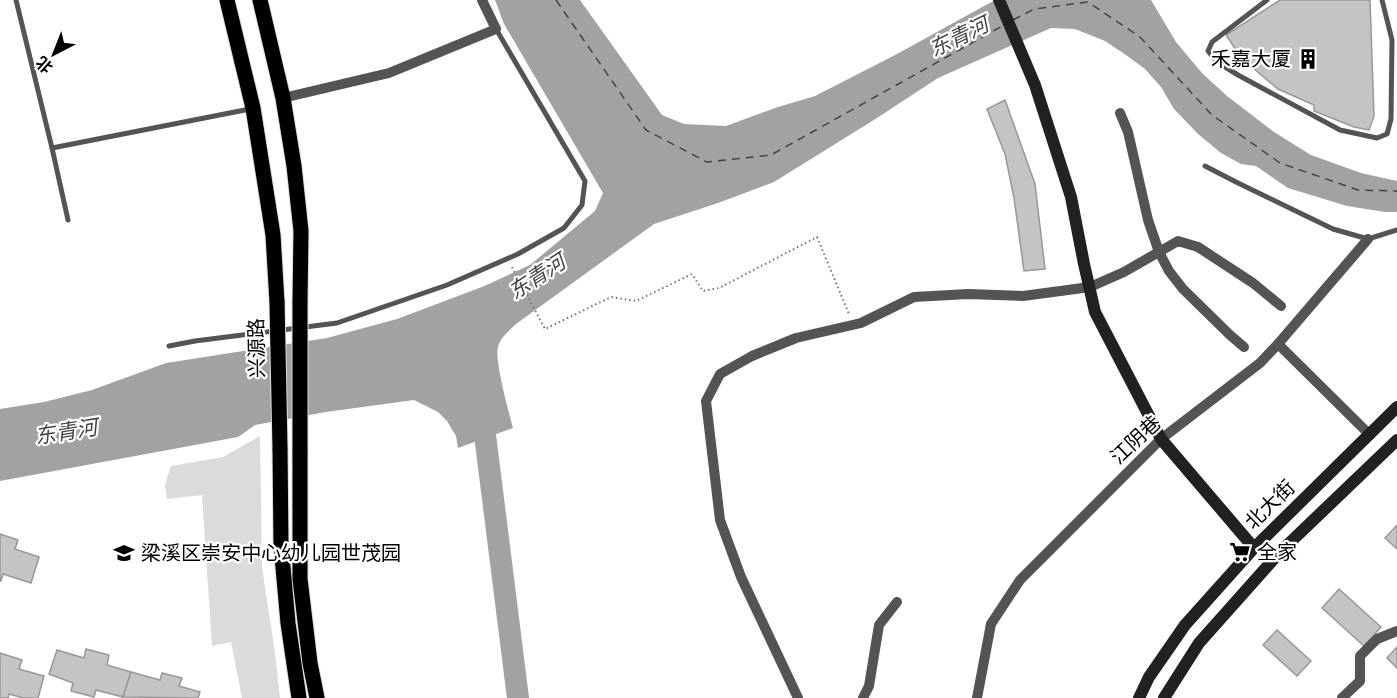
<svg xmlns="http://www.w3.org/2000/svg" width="1397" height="698" font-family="Karla,'Noto Sans SC',sans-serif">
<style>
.green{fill:#dbdbdb}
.water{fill:#a2a2a2}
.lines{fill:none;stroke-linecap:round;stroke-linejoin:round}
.river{stroke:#a2a2a2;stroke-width:22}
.ferry{stroke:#434343;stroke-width:1.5;stroke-dasharray:8 6;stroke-linecap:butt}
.building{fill:#c4c4c4;stroke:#989898;stroke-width:1.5}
.primary-casing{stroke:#dbdbdb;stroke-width:17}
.path{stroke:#767676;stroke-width:2;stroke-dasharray:1.5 3;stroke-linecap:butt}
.lane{stroke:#545454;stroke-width:5}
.street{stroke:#545454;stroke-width:10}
.secondary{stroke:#212121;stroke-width:12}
.primary{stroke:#000;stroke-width:15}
.primary-bridge-casing{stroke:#dbdbdb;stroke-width:17;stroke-linecap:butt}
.primary-bridge{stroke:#000;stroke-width:15}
.labels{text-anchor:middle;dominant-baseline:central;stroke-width:4.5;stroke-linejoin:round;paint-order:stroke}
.poi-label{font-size:20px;fill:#000;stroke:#fff;text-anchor:start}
.street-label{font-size:20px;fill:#000;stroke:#fff}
.water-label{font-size:21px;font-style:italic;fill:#434343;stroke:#fff}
</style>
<rect width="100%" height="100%" fill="#fff"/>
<path class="green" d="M260 436 262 568 275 653 280 698H242L231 642 212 646 202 495 167 499 165 485 171 466 223 457Z"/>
<path class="water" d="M495 0H580L662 115 684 124 726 126 778 107 815 96 897 54 995 0H1151L1176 42 1202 73 1227 96 1274 132 1311 155 1361 173 1397 181V212H1385L1347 206 1288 188 1256 166 1241 164 1221 153 1198 134 1174 109 1161 87 1145 69 1126 55 1105 41 1075 29 1051 28 938 78 877 118 774 182 718 203 654 224 516 324C509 331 500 338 498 347 494 358 509 413 513 428L458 448 456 436 447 421 438 412 414 400 326 412 255 425 238 437 0 481V409L44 402 92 390 166 363 327 338 397 319 482 287 530 265 595 211 603 193 504 24Z"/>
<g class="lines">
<path class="river" d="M479 410 484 427 518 698"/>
<g class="ferry">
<path d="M556 0 646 130 707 162 771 155 1004 25"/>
<path d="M1013 20 1034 9 1088 2 1140 37 1212 115 1280 163 1358 190 1397 191"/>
</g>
</g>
<g class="building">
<path d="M1280 0H1370L1374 116 1369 130 1354 127 1314 111V105L1278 89 1253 68 1236 50 1226 35Z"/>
<path d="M1005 100 1035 184 1045 269 1024 271 1014 198 1005 154 987 109Z"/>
<path d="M1397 525V549L1385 538Z"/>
<path d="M0 534 18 540 15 549 39 557 31 583 3 574 1 581H0Z"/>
<path d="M1339 589 1381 627 1364 646 1322 608Z"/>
<path d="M1277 630 1311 661 1297 676 1263 645Z"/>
<path d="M1397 647V668L1387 658Z"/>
<path d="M86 649 109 655 107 665 131 672 123 697 96 690 94 697 71 691 73 683 49 674 57 650 84 658Z"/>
<path d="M0 653 22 660 19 669 44 676 38 698H23L9 694 8 698H0Z"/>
<path d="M131 672 160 680 162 673 182 678 179 686 200 692 198 698 123 697Z"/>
</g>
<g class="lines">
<g class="primary-casing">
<g id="primary">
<path d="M227 0 253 108 273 235 277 302"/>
<path d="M260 0 283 98 294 166 301 231 300 302"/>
<path d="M280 448 281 545 288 623 299 698"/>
<path d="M300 450V579L310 663 317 698"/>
</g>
</g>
<path class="path" d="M512 267 545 329 611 297 636 301 692 274 703 291 719 288 817 237 849 314"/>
<g class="lane">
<path d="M16 0 52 148 68 220"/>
<path d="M1267 0 1212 42 1208 51 1217 62 1238 75 1340 130 1377 138 1387 134 1391 119 1392 40 1382 0"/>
<path d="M52 148 250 109"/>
<path d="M1205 166 1238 183 1333 229 1368 239 1397 230"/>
<path d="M169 346 195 341 337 323 447 285 518 254 564 228 582 205 585 181 496 29"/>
</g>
<g class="street">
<path d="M283 98 389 73 496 29 482 0"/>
<path d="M1120 113 1128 132 1148 220 1159 252 1169 271 1183 289 1230 335 1244 347"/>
<path d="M1278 344 1370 435"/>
<path d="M798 698 741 577 720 520 706 401 720 374 752 356 796 338 861 323 914 297 968 294 1023 296 1090 287 1124 272 1178 241 1198 247 1253 283 1281 306"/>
<path d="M863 698 869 686 879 625 897 602"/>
<path d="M977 698 991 624 1020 580 1161 439 1260 363 1278 344 1368 239"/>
<path d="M1342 698 1360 681V656L1377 639 1397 631"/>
</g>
<g class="secondary">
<path d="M999 0 1035 85 1071 197 1084 264 1095 312 1161 439 1254 548"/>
<path d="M1139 698 1149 677 1185 625 1254 548 1397 407"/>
<path d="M1164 698 1199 643 1280 552 1397 440"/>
</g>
<use href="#primary" class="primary"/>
<g class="primary-bridge-casing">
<g id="primary-bridge">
<path d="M277 302 280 448"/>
<path d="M300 302V450"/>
</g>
</g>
<use href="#primary-bridge" class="primary-bridge"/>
</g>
<defs>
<g id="building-bare" transform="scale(1.62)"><path d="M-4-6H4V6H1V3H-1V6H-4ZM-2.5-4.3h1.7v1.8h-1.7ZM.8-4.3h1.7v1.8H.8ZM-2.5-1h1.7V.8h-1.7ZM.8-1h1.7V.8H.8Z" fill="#000" stroke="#fff" stroke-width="2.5" paint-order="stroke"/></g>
<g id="supermarket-bare" transform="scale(1.62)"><path d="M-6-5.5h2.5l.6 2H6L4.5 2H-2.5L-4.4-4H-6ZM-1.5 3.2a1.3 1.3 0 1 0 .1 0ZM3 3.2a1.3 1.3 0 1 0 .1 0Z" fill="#000" stroke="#fff" stroke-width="2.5" paint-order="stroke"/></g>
<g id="school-bare" transform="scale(1.62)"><path d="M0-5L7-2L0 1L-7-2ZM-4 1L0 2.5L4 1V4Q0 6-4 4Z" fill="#000" stroke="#fff" stroke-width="2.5" paint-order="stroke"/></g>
</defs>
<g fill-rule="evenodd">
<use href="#building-bare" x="1308" y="59"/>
<use href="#supermarket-bare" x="1240" y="552"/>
<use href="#school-bare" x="124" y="553"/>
</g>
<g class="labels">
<g class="poi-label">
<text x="1291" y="59" text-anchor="end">禾嘉大厦</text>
<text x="1257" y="552">全家</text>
<text x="141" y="553">梁溪区崇安中心幼儿园世茂园</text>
</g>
<g class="street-label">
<text transform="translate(257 348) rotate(-91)">兴源路</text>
<text transform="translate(1136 440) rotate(-43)">江阴巷</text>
<text transform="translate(1270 505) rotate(-44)">北大街</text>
</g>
<g class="water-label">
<text transform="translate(959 37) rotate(-26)">东青河</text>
<text transform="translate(537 277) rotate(-33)">东青河</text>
<text transform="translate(66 432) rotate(-9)">东青河</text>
</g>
</g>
<g transform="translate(54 54) rotate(222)" stroke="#ffffff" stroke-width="4.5" paint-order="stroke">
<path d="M0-4.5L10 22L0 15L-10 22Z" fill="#000000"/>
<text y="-9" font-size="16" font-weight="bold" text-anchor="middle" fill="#000000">北</text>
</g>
</svg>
